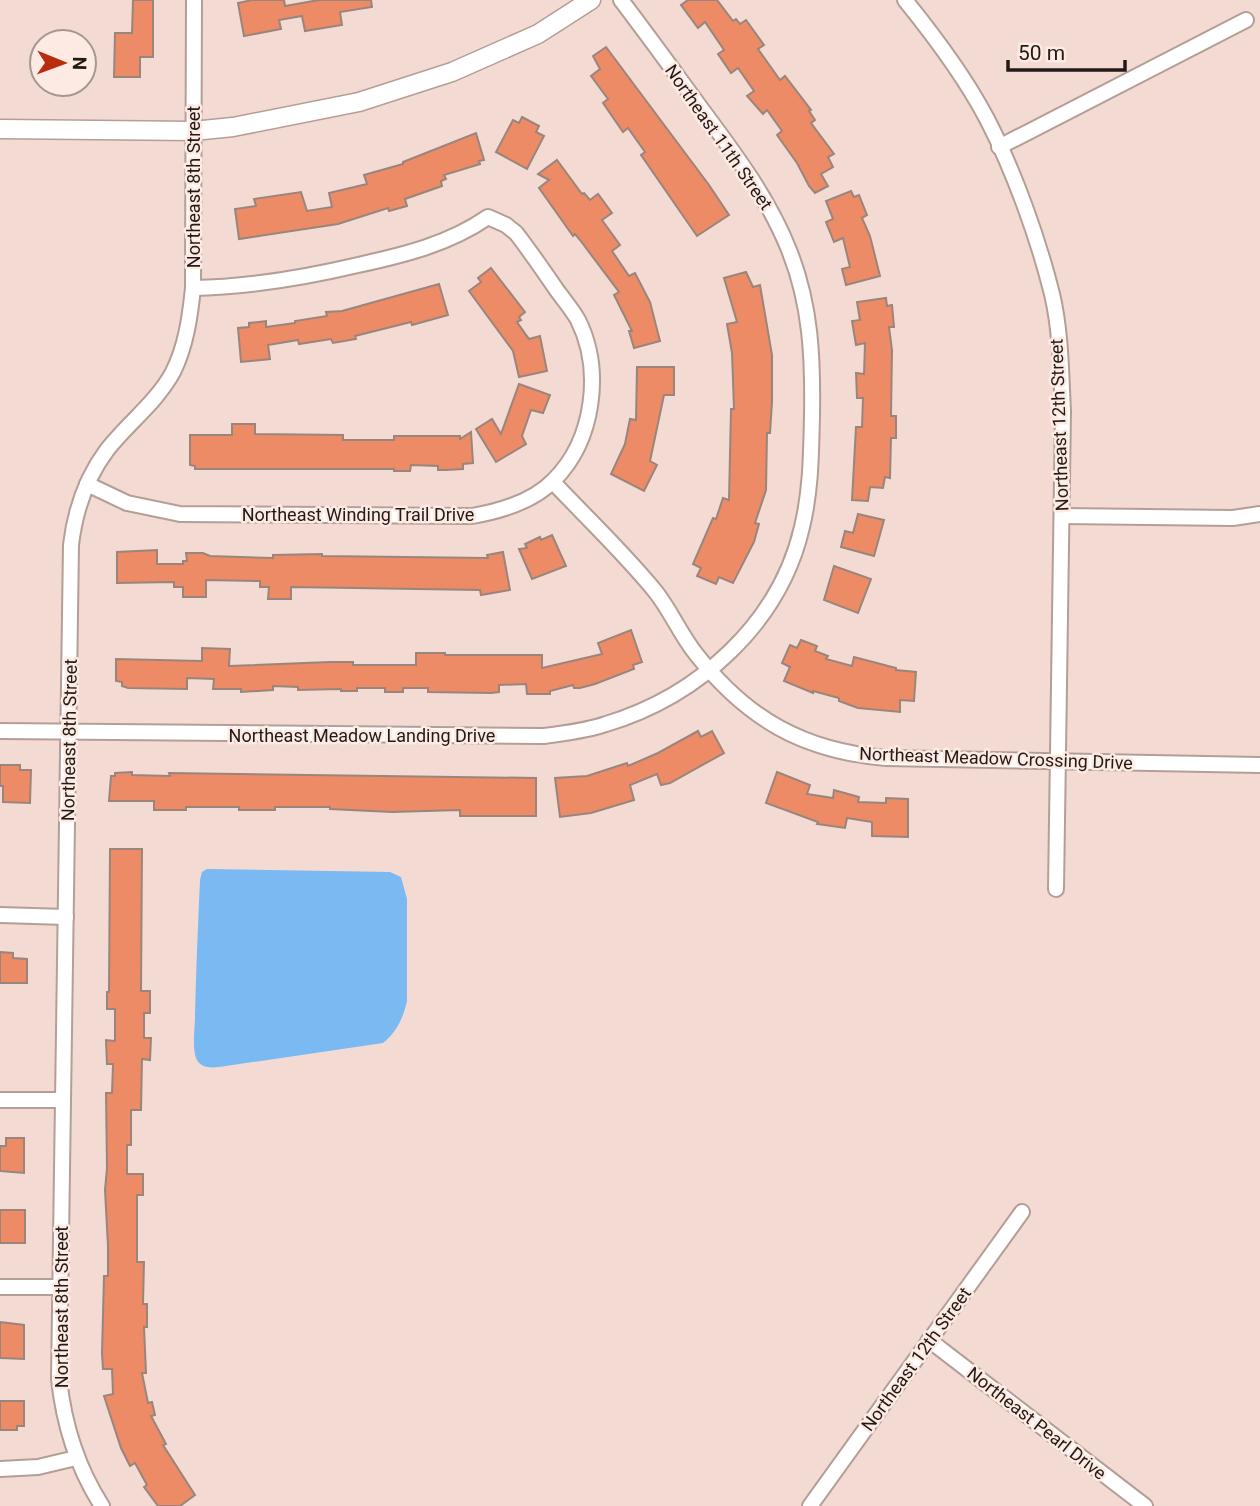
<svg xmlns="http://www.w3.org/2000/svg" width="1260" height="1506" font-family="Roboto,sans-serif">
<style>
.water{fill:#7ab9f1}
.building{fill:#ec8b65;stroke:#9a857d;stroke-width:2}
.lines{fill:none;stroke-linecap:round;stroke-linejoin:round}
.minor-casing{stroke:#b49e96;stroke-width:18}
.tertiary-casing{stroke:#b49e96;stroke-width:21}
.minor{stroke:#fff;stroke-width:14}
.tertiary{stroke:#fff;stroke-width:18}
.labels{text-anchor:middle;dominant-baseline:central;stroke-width:5;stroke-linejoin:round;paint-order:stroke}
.street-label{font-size:18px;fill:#231a17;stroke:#fceae3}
</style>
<rect width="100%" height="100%" fill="#f3dbd3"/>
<path class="water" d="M207 869 390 872 401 877 407 899V1001C403 1018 397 1032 383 1043L219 1067C210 1068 200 1068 196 1058 192 1046 195 1028 195 1015 196 970 198 925 200 880L202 872Z"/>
<g class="building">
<path d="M133 0H153V57H140V77H114L115 33H132Z"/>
<path d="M252 0H284L285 6 319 0H371L372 7 340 12 342 25 305 31 302 16 279 20 281 29 244 36 238 3Z"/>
<path d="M688 0H717L733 21 736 19 740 24 746 20 764 45 758 49 780 80 785 76 811 110 809 111 815 120 811 123 834 154 828 157 833 167 821 174 828 186 815 193 809 186 797 163 777 135 782 131 767 110 763 114 747 96 754 91 738 68 731 73 718 54 724 50 705 22 698 28 681 5Z"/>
<path d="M606 47 709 185 729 215 697 236 641 155 645 152 628 128 623 132 603 103 608 99 591 76 600 69 593 56Z"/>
<path d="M522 117 539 126 536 132 544 136 527 169 496 152 513 120 519 123Z"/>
<path d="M476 133 484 160 479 161 480 164 444 175 446 179 441 181 442 186 405 199 407 206 389 211 388 208 338 224 239 239 235 209 256 206 254 199 301 192 307 211 332 207 329 193 367 184 364 175 403 164V162Z"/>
<path d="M557 160 582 194 584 193 590 200 598 194 612 213 602 220 620 245 612 251 629 276 635 273 650 302 660 341 634 348 629 331H632L614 295 619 292 580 240 575 234 573 236 539 188 549 180 538 174Z"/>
<path d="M851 191 854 197 859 195 867 215 862 218 870 236 880 276 846 285 842 269 850 267 843 238 834 242 826 222 833 219 826 201Z"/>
<path d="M491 268 525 312 519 317 521 320 517 322 529 339 540 336 547 371 519 377 513 351 469 291 481 282 478 278Z"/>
<path d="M746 272 753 287 760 285 772 355V402L770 433H767L766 490 755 523 759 524 754 542 733 583 719 577 716 584 697 576 701 568 693 564 713 518 716 519 723 498 729 500 731 409H734L732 353 727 324 737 322 724 278Z"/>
<path d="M439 284 448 315 412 325 411 322 355 336 356 339 333 343 331 339 299 344 298 340 268 345 270 359 241 362 238 328 249 327V323L266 321V327L295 323V321L327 316 326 312 342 311Z"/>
<path d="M886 298 887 306 892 305 894 327H889L892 350 891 416H896V438H891L890 478 885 477 883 488 870 487 868 501 852 500 856 427H862L863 398H857L856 373 864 374 865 343 856 345 852 321 860 320 857 302Z"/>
<path d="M637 367H674V395H664L650 461 657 465 644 491 611 474 625 444 630 419 636 420Z"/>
<path d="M519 384 550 395 543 413 531 410 522 436 526 444 496 462 476 429 492 419 501 434Z"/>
<path d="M232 424H255V434L343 435V440H394V436H460V439L471 432 473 463 463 464V469L446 470H438V466L411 465 410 471H394V469H195V466L190 465V435H232Z"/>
<path d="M858 514 884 520 874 556 841 547 845 531 853 533Z"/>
<path d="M552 535 566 566 532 579 519 549 527 548 525 544 540 537 541 540Z"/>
<path d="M157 550V564H183V561H187L186 553H203L210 556 273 558V555L322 554V556L488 558 487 555 503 552 510 590 481 595 480 590 291 587V599H268L269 587H260V581L206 580V597H183V587H174V582L117 583V552Z"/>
<path d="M834 566 871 579 858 613 824 600Z"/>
<path d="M631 630 642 662 633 665 634 669 595 684 580 688H574L573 685 550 691V694H527L526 684 499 685V692L491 693 428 692V688H403V692H385V688H357V691H341V689L298 690V687L273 686V690L241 692V689H213L214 679 187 678V689L128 688 122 686V682L116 681V659L202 661V648L230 649 229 666 330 662H353V665H416V653H445V655H542V668L602 654 598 643Z"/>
<path d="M801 640 817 646 815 651 828 656 826 659 852 666 854 657 896 668V670L916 672 914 701 900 700V712L858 708 839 701V698L813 691V693L784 681 790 667 782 663 790 645 797 648Z"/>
<path d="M698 731 701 737 712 731 724 753 670 783 661 785 657 774 630 785 634 800 591 813 560 817 555 778 587 776 627 763 628 766 658 753Z"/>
<path d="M0 765H20V770H31L30 803 3 802V786H0Z"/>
<path d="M132 772V775L170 776 169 773 536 778V816H460V810L392 812 330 809V807H275V810H239V807H186V810H154V801H109L111 776H115V773Z"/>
<path d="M777 772 810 785 807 794 833 798 834 790 859 797 858 802 886 803V798L908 799V837L872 836V822L847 818 845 828 817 824 818 822 766 803Z"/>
<path d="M110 849H142L141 991H150V1013H144V1038H151L150 1060 142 1059 141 1110H131V1145H127V1174H143V1195H137V1262H144L143 1304H147V1327H144L146 1373H142L148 1403 152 1402 155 1415 151 1416 166 1444 163 1445 195 1495 180 1506H158L144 1487 147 1485 135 1463 130 1466 121 1448 104 1396 113 1394 112 1369H103L102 1353 104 1276H108V1246L105 1190 107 1168 106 1093H112L113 1064H107L106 1040 115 1041V1009H107V992H109Z"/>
<path d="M0 952 13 953V958L27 959V983H0Z"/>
<path d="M6 1138H24V1173L0 1171V1146H6Z"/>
<rect x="0" y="1210" width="25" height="33"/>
<path d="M0 1322 24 1325V1359L0 1358Z"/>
<path d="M0 1401H24V1426H17V1430H0Z"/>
</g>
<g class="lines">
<g class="minor-casing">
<g id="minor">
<path d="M905 0C935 37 965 77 987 119 1014 171 1038 238 1052 294 1061 332 1061 373 1063 411L1056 889"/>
<path d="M999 147 1246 20"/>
<path d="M553 482C587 518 624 553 655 591 671 611 680 634 696 654 747 719 803 751 886 758L1260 765"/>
<path d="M87 484 127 503 180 514 472 516C501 511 533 502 554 480 594 440 603 370 578 320 572 309 563 299 556 289 543 270 530 251 516 233L506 225 488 217C449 244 404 255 358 265 303 278 250 287 193 288"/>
<path d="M1062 516 1233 518 1260 514"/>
<path d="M0 731 544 736C565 733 586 731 606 724 699 696 780 623 802 527 811 490 811 454 812 416 813 358 811 305 789 250 769 200 738 158 706 115 678 77 650 38 621 0"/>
<path d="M0 915 66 917"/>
<path d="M0 1100H63"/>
<path d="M0 1287H60"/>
<path d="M929 1340 1145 1506"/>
<path d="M0 1469 38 1467 76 1458"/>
<path d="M102 1506C77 1467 64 1426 59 1379L71 545C75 511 86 478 107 450 128 423 156 403 173 372 186 346 190 317 193 288L194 0"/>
<path d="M810 1506 1022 1212"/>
</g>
</g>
<g class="tertiary-casing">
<path id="tertiary" d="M0 129 193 131 233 127 359 102 452 72 538 34 591 0"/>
</g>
<use href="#minor" class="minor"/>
<use href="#tertiary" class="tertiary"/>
</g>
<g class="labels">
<g class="street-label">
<text transform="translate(719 137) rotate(55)">Northeast 11th Street</text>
<text transform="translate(193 187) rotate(-90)">Northeast 8th Street</text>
<text transform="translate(1059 425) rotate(-92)">Northeast 12th Street</text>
<text x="358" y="514">Northeast Winding Trail Drive</text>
<text x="362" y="735">Northeast Meadow Landing Drive</text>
<text transform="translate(69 740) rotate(-89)">Northeast 8th Street</text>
<text transform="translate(996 758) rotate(2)">Northeast Meadow Crossing Drive</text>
<text transform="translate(61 1307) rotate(-90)">Northeast 8th Street</text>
<text transform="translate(916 1359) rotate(-54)">Northeast 12th Street</text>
<text transform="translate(1037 1423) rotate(38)">Northeast Pearl Drive</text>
</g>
</g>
<g transform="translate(63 63) rotate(91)"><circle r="33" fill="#fceae3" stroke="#a59791" stroke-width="2"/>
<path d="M0-5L12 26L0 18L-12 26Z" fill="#b82d0d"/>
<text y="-10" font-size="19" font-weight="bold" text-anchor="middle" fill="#231a17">N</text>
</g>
<path d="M1008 60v10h117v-10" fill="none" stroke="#231a17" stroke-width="3.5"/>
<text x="1018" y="60" font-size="21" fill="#231a17" stroke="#fceae3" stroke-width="5" paint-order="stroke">50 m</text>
</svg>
